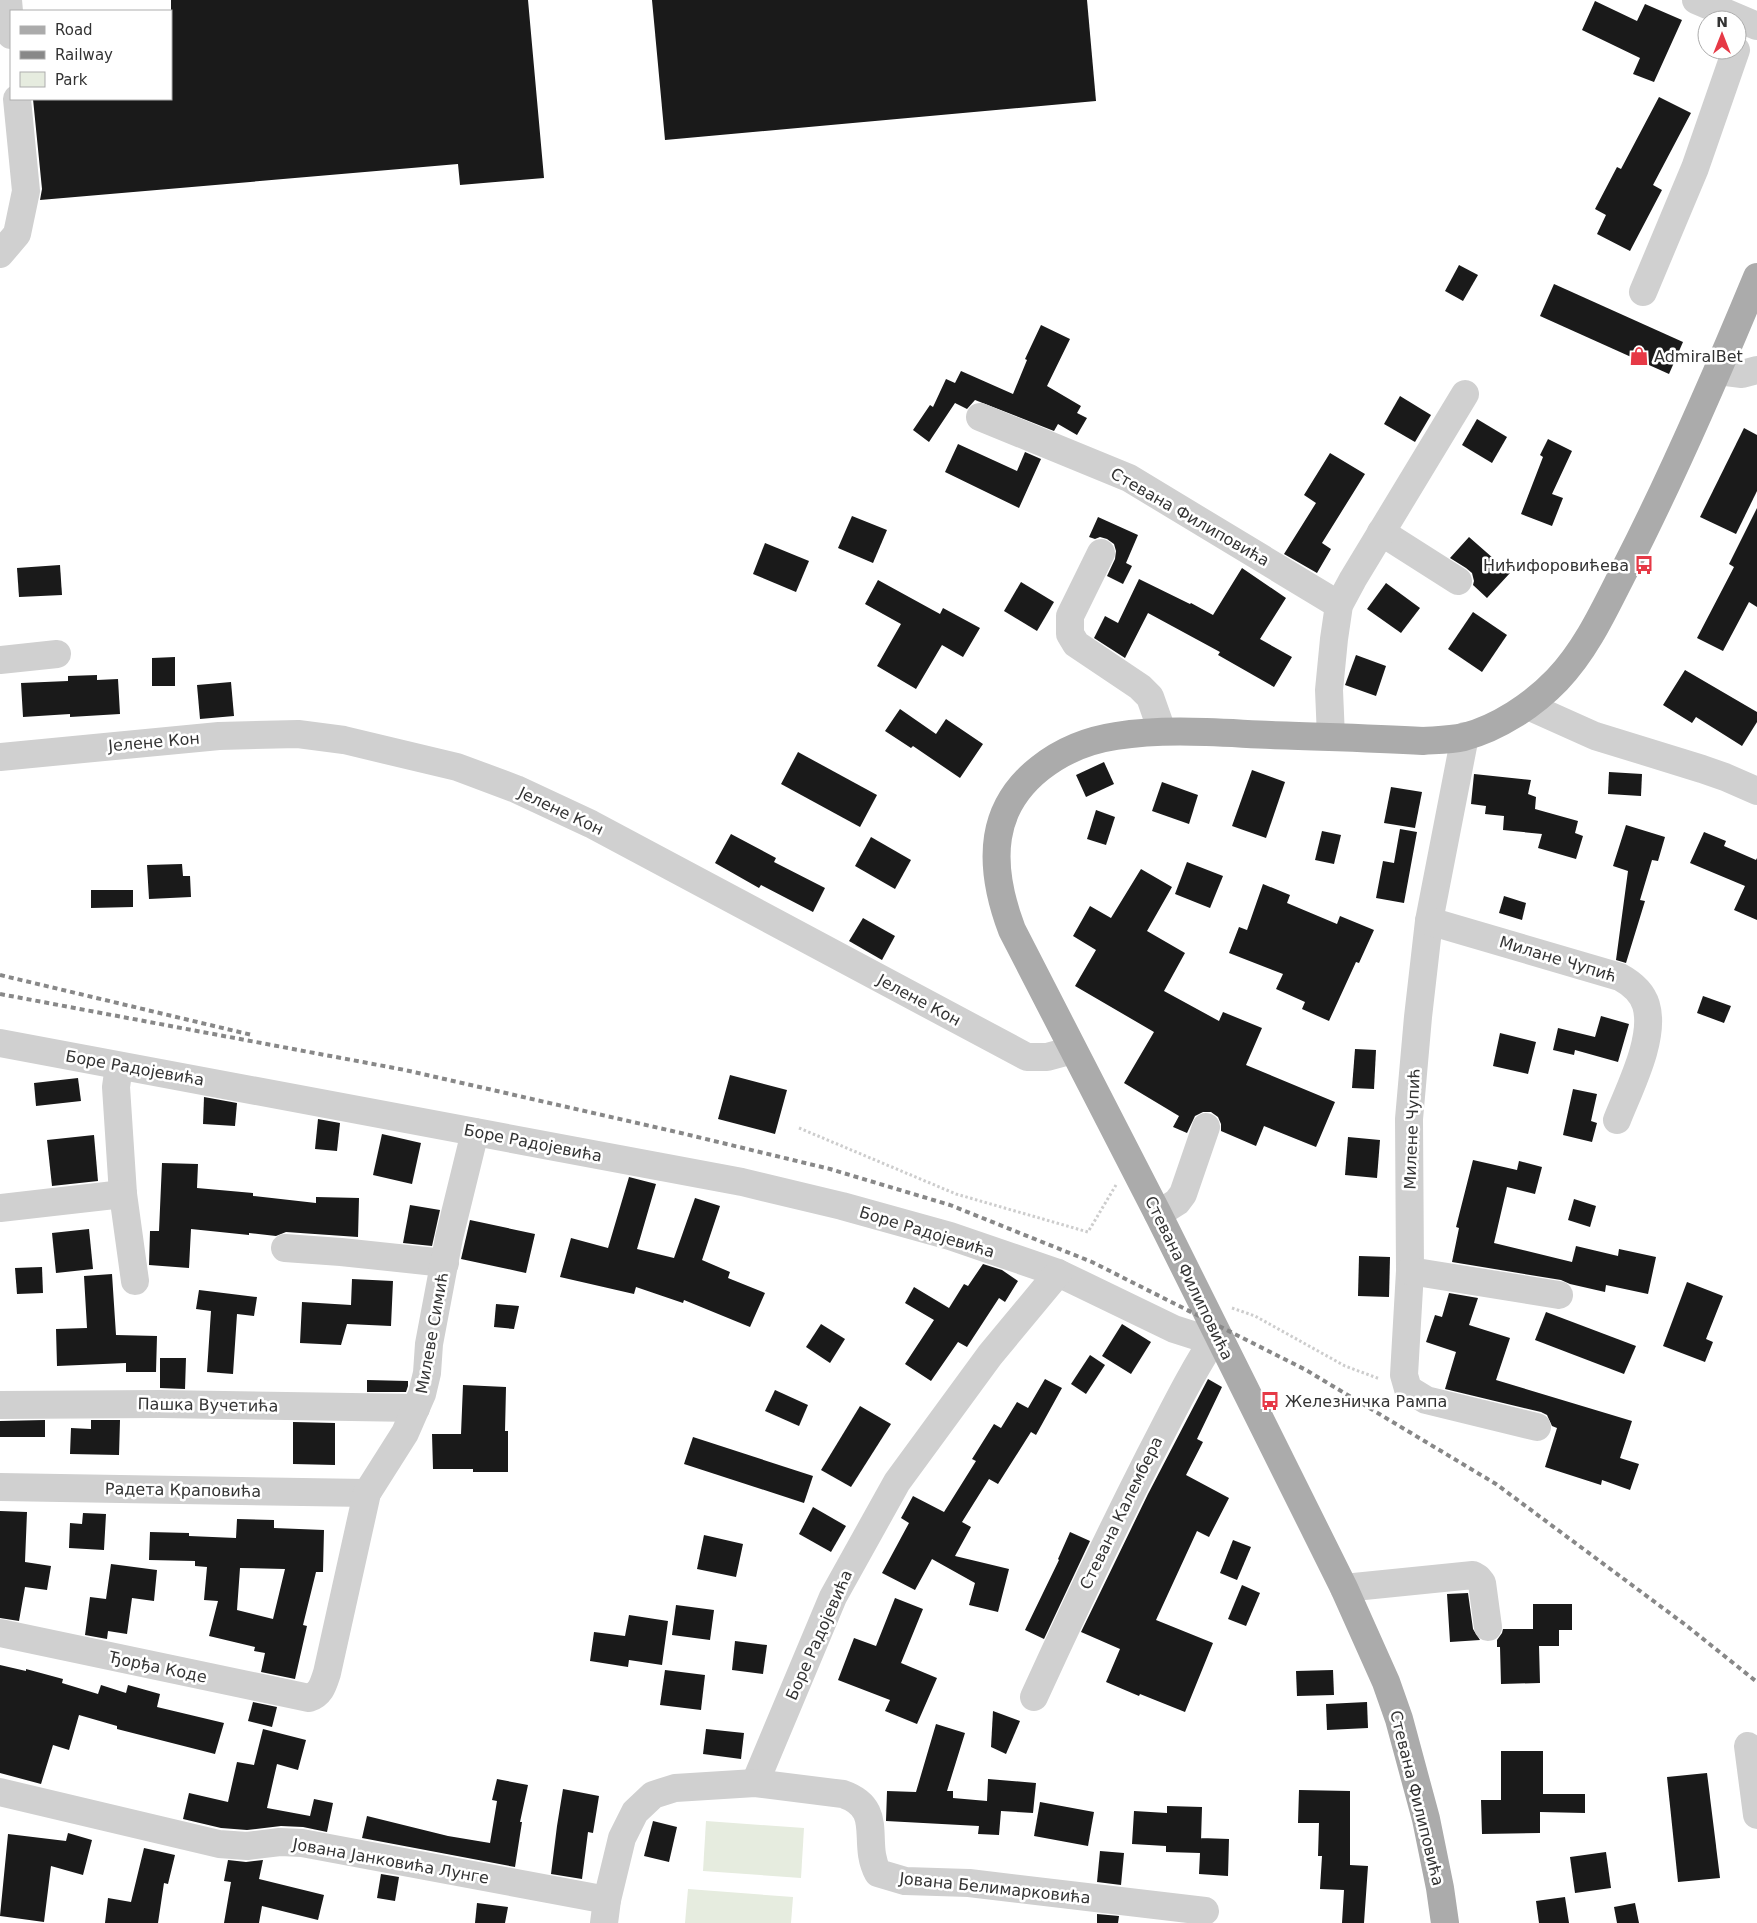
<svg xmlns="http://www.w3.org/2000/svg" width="1757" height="1923" font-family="'DejaVu Sans',sans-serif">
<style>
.green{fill:#e6ecdf}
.building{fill:#1a1a1a;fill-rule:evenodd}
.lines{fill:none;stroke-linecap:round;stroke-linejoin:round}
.path{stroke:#cdcdcd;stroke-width:3;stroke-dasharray:2.5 2.5;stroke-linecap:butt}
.minor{stroke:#d0d0d0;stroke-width:28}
.major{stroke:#ababab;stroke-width:28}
.rail{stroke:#888;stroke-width:4;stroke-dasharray:5 4;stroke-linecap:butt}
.labels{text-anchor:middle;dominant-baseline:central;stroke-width:5;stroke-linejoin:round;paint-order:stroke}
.poi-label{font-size:16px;fill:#333;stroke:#fff;text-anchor:start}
.street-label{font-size:16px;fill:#333;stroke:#fff}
</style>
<rect width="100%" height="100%" fill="#fff"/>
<g class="green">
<path d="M706 1821 804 1828 801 1878 703 1871Z"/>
<path d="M688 1889 793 1897 791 1923H685Z"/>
</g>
<g class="building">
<path d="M171 0H528L544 178 460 185 458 164 40 200 42 189 33 99H171Z"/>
<path d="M652 0H1087L1096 101 665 140Z"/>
<path d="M1595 1 1637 21 1645 4 1682 20 1654 82 1633 74 1640 58 1582 30Z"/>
<path d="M1659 97 1691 113 1653 185 1662 190 1630 251 1597 234 1606 215 1595 209 1617 167 1621 169Z"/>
<path d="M1459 265 1478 275 1463 301 1445 291Z"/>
<path d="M1554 284 1683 342 1669 374 1540 316Z"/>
<path d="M1041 325 1070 339 1047 386 1081 406 1077 413 1087 418 1077 435 1058 424 1054 431 975 400 967 409 955 403 929 442 913 430 930 405 933 407 946 379 955 383 961 371 1013 394 1027 360 1025 359Z"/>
<path d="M1400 396 1431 415 1415 442 1384 424Z"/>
<path d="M1477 419 1507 437 1492 463 1462 445Z"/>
<path d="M1744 428 1757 435V491L1736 534 1700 517Z"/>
<path d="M1548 439 1572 451 1552 494 1563 498 1552 526 1521 514 1543 457 1540 455Z"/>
<path d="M958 444 1017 471 1025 452 1041 459 1019 508 945 472Z"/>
<path d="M1330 453 1365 474 1322 543 1331 549 1317 573 1284 554 1316 503 1304 495Z"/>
<path d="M1757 508V607L1749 602 1723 651 1697 638 1734 567 1729 564Z"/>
<path d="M852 516 887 530 873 563 838 548Z"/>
<path d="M1098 517 1138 535 1126 563 1132 566 1123 584 1107 576 1115 559 1116 551 1114 544 1107 539 1100 537 1095 539 1089 537Z"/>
<path d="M1469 537 1510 573 1487 598 1473 585 1474 581 1472 573 1466 568 1450 558Z"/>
<path d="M765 543 809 561 796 592 753 574Z"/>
<path d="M60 565 62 595 19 597 17 568Z"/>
<path d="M1242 568 1286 598 1260 639 1292 657 1274 687 1218 655 1220 652 1148 613 1125 658 1094 638 1105 616 1118 623 1139 579 1190 604 1191 603 1213 615Z"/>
<path d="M878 580 940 614 943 608 980 628 963 657 942 645 916 689 877 666 901 624 865 604Z"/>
<path d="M1021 582 1054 602 1037 631 1004 611Z"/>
<path d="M1386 583 1420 608 1401 633 1367 609Z"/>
<path d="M1473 612 1507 635 1482 672 1448 649Z"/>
<path d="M1356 655 1386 666 1376 696 1345 685Z"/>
<path d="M175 657V686H152V658Z"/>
<path d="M1685 670 1757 712V722L1742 746 1696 717 1692 723 1663 705Z"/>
<path d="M97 675V680L118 679 120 714 70 717V714L23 717 21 683 68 681V676Z"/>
<path d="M231 682 234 716 200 719 197 685Z"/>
<path d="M900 709 936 734 946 719 983 744 960 778 913 746 911 748 885 731Z"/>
<path d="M798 752 877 795 860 827 781 784Z"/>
<path d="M1104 762 1114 784 1086 797 1076 775Z"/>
<path d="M1252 770 1285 782 1266 838 1232 826Z"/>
<path d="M1609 772 1642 774 1641 796 1608 794Z"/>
<path d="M1474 774 1531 780 1528 794 1536 797 1535 809 1578 821 1575 833 1583 836 1576 859 1538 848 1542 834 1503 830 1504 816 1485 814 1486 806 1471 804Z"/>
<path d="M1162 782 1198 795 1189 824 1152 811Z"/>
<path d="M1391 787 1422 792 1415 828 1384 823Z"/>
<path d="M1096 810 1115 817 1106 845 1087 839Z"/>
<path d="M1626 825 1665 837 1658 861 1652 860 1640 900 1645 901 1626 963 1616 960 1628 871 1613 866Z"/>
<path d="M1400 829 1417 832 1404 903 1376 898 1383 861 1394 863Z"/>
<path d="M1322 831 1341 835 1334 864 1315 860Z"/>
<path d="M1704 832 1726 841 1724 846 1756 860 1757 858V920L1734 910 1745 886 1690 863Z"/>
<path d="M731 834 776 858 774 862 825 888 813 912 761 885 759 888 715 863Z"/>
<path d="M871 837 911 860 895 889 855 866Z"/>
<path d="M1187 862 1223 876 1210 908 1175 894Z"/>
<path d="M182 864 183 876H190L191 897 149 899 147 865Z"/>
<path d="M1141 869 1172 887 1147 931 1185 953 1164 991 1219 1021 1223 1012 1262 1028 1246 1065 1335 1102 1316 1147 1264 1126 1256 1146 1221 1131V1124L1218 1117 1211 1112H1203L1195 1116 1187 1133 1173 1127 1179 1116 1124 1083 1154 1032 1075 986 1096 950 1073 936 1090 906 1111 918Z"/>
<path d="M1263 884 1290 895 1287 903 1337 924 1340 916 1374 930 1359 963 1356 962 1329 1021 1302 1009 1305 1002 1276 989 1283 974 1229 953 1239 927 1247 930Z"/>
<path d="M91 890H133V907L91 908Z"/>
<path d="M1504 896 1526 903 1522 920 1499 913Z"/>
<path d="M863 918 895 936 882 960 849 941Z"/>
<path d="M1703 996 1731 1006 1724 1023 1697 1013Z"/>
<path d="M1601 1016 1629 1024 1618 1062 1575 1050 1574 1055 1553 1050 1558 1028 1595 1037Z"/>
<path d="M1500 1033 1536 1042 1528 1074 1493 1066Z"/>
<path d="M1355 1049 1376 1050 1374 1089 1352 1088Z"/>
<path d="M730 1075 787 1090 775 1134 718 1119Z"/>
<path d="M78 1078 81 1101 36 1106 34 1083Z"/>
<path d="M1573 1089 1597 1094 1591 1121 1597 1123 1592 1142 1563 1135Z"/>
<path d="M204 1097 237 1103 235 1126 203 1124Z"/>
<path d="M318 1119 340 1123 337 1151 315 1149Z"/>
<path d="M382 1134 421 1143 412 1184 373 1175Z"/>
<path d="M94 1135 98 1181 52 1186 47 1140Z"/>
<path d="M1348 1137 1380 1140 1377 1178 1345 1175Z"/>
<path d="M1473 1160 1517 1170 1519 1161 1542 1167 1535 1194 1507 1187 1494 1243 1572 1262 1576 1246 1618 1256 1619 1249 1656 1257 1648 1294 1606 1285 1605 1292 1570 1284 1561 1280 1452 1262 1459 1228 1456 1227Z"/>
<path d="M162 1163 198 1164 197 1188 253 1193V1196L316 1203V1197L359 1198 358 1237 286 1232 276 1236 249 1233V1235L191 1229 189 1268 149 1265 150 1231H159Z"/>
<path d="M629 1177 656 1184 637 1249 674 1258 695 1198 720 1206 702 1260 730 1272 728 1278 765 1293 750 1327 684 1300 683 1303 636 1287 634 1294 560 1277 571 1238 608 1248Z"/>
<path d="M1574 1199 1596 1206 1590 1227 1568 1220Z"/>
<path d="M410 1205 440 1210 432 1246 403 1243Z"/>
<path d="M470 1220 535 1234 526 1273 461 1259Z"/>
<path d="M89 1229 93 1269 56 1273 52 1233Z"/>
<path d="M1359 1256 1390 1257 1389 1297 1358 1296Z"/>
<path d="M983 1264 1002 1270 1018 1281 1005 1302 999 1298 967 1347 958 1342 931 1381 905 1364 934 1320 905 1303 914 1287 949 1308 964 1284 968 1286Z"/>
<path d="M42 1267 43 1293 17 1294 15 1268Z"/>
<path d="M112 1274 116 1335 157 1336 156 1372H126V1363L57 1366 56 1329 87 1328 84 1276Z"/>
<path d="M352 1279 393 1281 391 1326 347 1324 341 1345 300 1343 302 1302 351 1305Z"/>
<path d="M1687 1282 1723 1296 1706 1339 1713 1342 1705 1362 1663 1346Z"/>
<path d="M199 1290 257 1297 254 1316 237 1314 233 1374 207 1372 211 1311 196 1309Z"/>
<path d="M1449 1293 1478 1298 1469 1325 1510 1338 1496 1380 1632 1421 1620 1458 1639 1464 1630 1490 1602 1480 1601 1485 1545 1467 1557 1428 1552 1426 1547 1415 1541 1412 1445 1389 1456 1352 1426 1342 1435 1315 1442 1317Z"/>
<path d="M496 1304 519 1306 514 1329 494 1327Z"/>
<path d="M1546 1312 1636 1346 1624 1374 1535 1340Z"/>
<path d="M821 1324 845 1339 830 1363 806 1347Z"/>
<path d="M1122 1324 1151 1342 1131 1374 1102 1356Z"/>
<path d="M1090 1355 1105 1365 1086 1394 1071 1384Z"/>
<path d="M160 1358H186L185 1389 160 1388Z"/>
<path d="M1045 1379 1062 1388 1036 1435 1031 1432 998 1484 989 1479 962 1522 971 1527 955 1556 1009 1569 998 1612 969 1605 975 1583 932 1559 915 1590 882 1573 909 1523 901 1518 913 1496 944 1512 976 1461 972 1459 994 1424 1001 1428 1017 1402 1028 1408Z"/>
<path d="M1208 1379 1222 1387 1197 1439 1203 1442 1186 1475 1229 1498 1209 1537 1197 1531 1156 1620 1213 1643 1185 1712 1140 1694 1139 1696 1106 1682 1120 1649 1081 1632 1148 1494Z"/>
<path d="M367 1380 408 1381V1386L406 1392H367Z"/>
<path d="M463 1385 506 1387 505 1431H508V1472H473V1469H433L432 1434H461Z"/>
<path d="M775 1390 808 1405 799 1426 765 1411Z"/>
<path d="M860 1406 891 1424 851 1487 821 1470Z"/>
<path d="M45 1420V1437H0V1421Z"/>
<path d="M91 1420H120L119 1455 70 1454 71 1428 91 1429Z"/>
<path d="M293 1422 335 1423V1465L293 1464Z"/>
<path d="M693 1437 813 1476 804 1503 684 1464Z"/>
<path d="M813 1507 846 1526 831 1552 799 1534Z"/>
<path d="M0 1511 27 1512 25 1562 51 1566 47 1590 25 1587 19 1621 0 1618Z"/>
<path d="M83 1513 106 1514 104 1550 69 1548 70 1523 82 1524Z"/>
<path d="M237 1519 274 1520V1528L324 1530 323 1572H316L303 1625 307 1626 295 1679 261 1672 265 1653 254 1651 255 1647 209 1636 218 1601 204 1600 207 1567 195 1566V1561L149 1560 150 1532 189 1533V1536L236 1538ZM240 1568 285 1569 273 1619 237 1610Z"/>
<path d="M1070 1532 1090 1541 1044 1639 1025 1630 1059 1560 1058 1559Z"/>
<path d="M704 1535 743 1544 736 1577 697 1569Z"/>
<path d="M1233 1540 1251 1547 1237 1580 1220 1573Z"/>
<path d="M111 1564 157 1570 154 1601 132 1598 127 1634 108 1631 107 1639 85 1635 90 1597 106 1599Z"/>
<path d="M1242 1585 1260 1593 1246 1626 1228 1619Z"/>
<path d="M1468 1593 1473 1629 1480 1640 1450 1642 1447 1594Z"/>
<path d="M895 1598 923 1609 901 1663 937 1678 917 1724 885 1711 890 1700 838 1680 854 1638 876 1646Z"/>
<path d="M1533 1604H1572V1630H1559V1646H1539L1540 1683 1501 1684 1500 1647H1497V1640L1502 1633 1503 1629H1533Z"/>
<path d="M676 1605 714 1610 710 1640 672 1635Z"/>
<path d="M629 1615 668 1621 662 1665 629 1660 628 1667 590 1661 594 1632 625 1636Z"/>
<path d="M735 1641 767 1645 763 1674 732 1670Z"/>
<path d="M0 1665 26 1671V1669L63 1679 62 1683 98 1694 101 1685 126 1693 128 1685 160 1694 157 1707 224 1723 215 1754 117 1729V1726L79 1715 69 1750 53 1745 41 1784 0 1773Z"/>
<path d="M665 1670 705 1675 701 1710 660 1705Z"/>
<path d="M1333 1670 1334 1695 1297 1696 1296 1671Z"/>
<path d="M253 1702 277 1707 272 1727 248 1721Z"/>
<path d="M1367 1702 1368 1728 1327 1730 1326 1704Z"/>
<path d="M993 1711 1020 1721 1006 1754 991 1747Z"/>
<path d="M936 1724 965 1733 947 1791H953V1798L987 1801 988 1779 1036 1783 1033 1813 1001 1811 999 1835 978 1834 979 1826 886 1821 887 1791 916 1792Z"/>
<path d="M263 1729 306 1740 298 1770 277 1764 267 1808 310 1816 314 1799 333 1803 327 1832 303 1827 281 1826 247 1830 221 1828 183 1819 189 1793 228 1802 237 1762 254 1765Z"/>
<path d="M706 1729 744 1733 741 1759 703 1754Z"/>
<path d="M1501 1751H1543V1794H1585V1813L1540 1812V1833L1482 1834 1481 1800H1501Z"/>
<path d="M1707 1773 1720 1878 1678 1882 1667 1777Z"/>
<path d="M497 1779 528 1785 520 1822H522L515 1867 362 1838 367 1816 448 1836 490 1843 497 1801 492 1800Z"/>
<path d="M563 1789 599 1796 593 1833 588 1832 582 1879 551 1874 557 1826Z"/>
<path d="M1299 1790 1350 1791V1865L1368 1866 1364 1923H1342L1344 1890 1320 1889 1322 1856H1318L1319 1823H1298Z"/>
<path d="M1040 1802 1094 1812 1088 1846 1034 1836Z"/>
<path d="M1167 1806 1202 1807 1201 1841V1838L1229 1839 1228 1876 1199 1874 1200 1853 1166 1852V1846L1132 1844 1134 1811 1167 1813Z"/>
<path d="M653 1821 677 1827 669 1862 644 1856Z"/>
<path d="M68 1833 92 1840 83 1875 51 1866 44 1922 0 1916 8 1834 66 1841Z"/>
<path d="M144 1848 175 1855 168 1884 164 1883 158 1923H105L108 1898 131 1902Z"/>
<path d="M1100 1851 1124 1853 1121 1885 1097 1882Z"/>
<path d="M1606 1852 1611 1888 1575 1893 1570 1857Z"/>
<path d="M228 1860 246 1862 263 1860 259 1879 324 1895 318 1920 262 1906 259 1923H224L231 1882 224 1881Z"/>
<path d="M381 1874 399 1877 395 1901 377 1898Z"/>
<path d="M1565 1897 1569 1923H1539L1536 1901Z"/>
<path d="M477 1903 508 1907 505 1923H475Z"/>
<path d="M1635 1903 1639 1923H1617L1614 1907Z"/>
<path d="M1097 1914 1119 1916 1118 1923H1097Z"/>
</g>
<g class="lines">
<g class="path">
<path d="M799 1128 956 1194 1088 1232 1116 1185"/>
<path d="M1232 1308 1255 1316 1345 1366 1380 1379"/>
</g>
<g class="minor">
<path d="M8 0 11 35"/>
<path d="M1696 0 1757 26"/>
<path d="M0 254 17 234 26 191 17 99"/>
<path d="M1643 292 1695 168 1736 50"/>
<path d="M1718 371 1742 374 1757 370"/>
<path d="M980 417 1129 478 1339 605"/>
<path d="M1381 532 1458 581"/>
<path d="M1101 553 1070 616V634L1076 644 1140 687 1150 697 1162 731"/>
<path d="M0 660 57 654"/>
<path d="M1528 706 1595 736 1702 769 1725 777 1757 791"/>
<path d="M1465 736 1429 921 1418 1017 1409 1119 1410 1271 1404 1375 1408 1389 1426 1400 1537 1427"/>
<path d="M1331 737 1329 690 1334 639 1339 605 1353 579 1465 394"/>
<path d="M0 757 219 736 298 734 344 740 457 767 516 789 591 824 1027 1057H1047L1073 1050"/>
<path d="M1429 921 1620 977C1631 983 1642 992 1646 1005 1656 1038 1629 1089 1617 1120"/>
<path d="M0 1043 742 1182 842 1206 950 1236 1058 1273 1174 1329 1196 1336 1217 1334"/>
<path d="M119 1066 116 1087 123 1194 135 1281"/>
<path d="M0 1208 123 1194"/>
<path d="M1158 1214 1177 1202 1183 1194 1206 1127"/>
<path d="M285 1248 341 1252 445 1263"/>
<path d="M1410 1271 1559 1295"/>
<path d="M0 1405 160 1404 416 1408"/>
<path d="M0 1487 367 1493"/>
<path d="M1344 1588 1473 1575 1478 1578 1482 1583 1488 1627"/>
<path d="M0 1633 309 1698C321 1694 323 1685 327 1673L367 1493 405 1433 422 1394 427 1373 429 1344 449 1238 475 1132"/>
<path d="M1034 1697C1071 1616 1109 1536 1149 1457 1171 1415 1191 1373 1217 1334"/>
<path d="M1748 1746 1757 1815"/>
<path d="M755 1783 833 1597 897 1482 990 1355 1058 1273"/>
<path d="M0 1792 219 1844 247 1846 280 1842 302 1843 607 1900"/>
<path d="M604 1923 607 1900 622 1838 635 1812 653 1795 675 1788 755 1783 843 1794C886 1809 861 1842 878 1873L905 1881 969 1883 1205 1911"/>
</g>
<path class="major" d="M1445 1923 1440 1888 1426 1819 1399 1719 1386 1682 1344 1588 1158 1214 1012 930C1001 901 993 869 998 837 1007 780 1062 744 1116 736 1168 728 1220 733 1271 735 1322 737 1372 738 1423 741 1437 740 1450 740 1464 737 1498 728 1533 705 1557 680 1587 649 1606 606 1626 567 1674 473 1716 376 1757 277"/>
<g class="rail">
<path d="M0 975 252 1035"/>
<path d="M0 994 405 1070 681 1133 830 1169 950 1205 1092 1262 1306 1370 1496 1484 1687 1626 1757 1682"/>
</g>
</g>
<defs>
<g id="shop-bare" transform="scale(1.5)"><path d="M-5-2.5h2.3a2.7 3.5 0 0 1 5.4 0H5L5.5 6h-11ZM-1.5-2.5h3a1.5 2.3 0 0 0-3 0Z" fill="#e63946" stroke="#fff" stroke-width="2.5" paint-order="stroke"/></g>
<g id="bus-bare" transform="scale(1.5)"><path d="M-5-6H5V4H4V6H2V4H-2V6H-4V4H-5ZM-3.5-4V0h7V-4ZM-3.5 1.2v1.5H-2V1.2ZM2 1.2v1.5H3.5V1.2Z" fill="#e63946" stroke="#fff" stroke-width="2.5" paint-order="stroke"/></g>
</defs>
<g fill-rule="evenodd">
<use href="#shop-bare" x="1639" y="356"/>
<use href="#bus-bare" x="1644" y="565"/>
<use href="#bus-bare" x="1270" y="1401"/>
</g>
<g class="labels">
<g class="poi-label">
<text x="1654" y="356">AdmiralBet</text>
<text x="1629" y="565" text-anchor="end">Нићифоровићева</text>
<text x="1285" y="1401">Железничка Рампа</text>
</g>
<g class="street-label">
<text transform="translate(1190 517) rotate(30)">Стевана Филиповића</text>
<text transform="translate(154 742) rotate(-5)">Јелене Кон</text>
<text transform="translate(561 811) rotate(25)">Јелене Кон</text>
<text transform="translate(1558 959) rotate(17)">Милане Чупић</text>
<text transform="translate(919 1000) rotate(28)">Јелене Кон</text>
<text transform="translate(135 1068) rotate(10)">Боре Радојевића</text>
<text transform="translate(1412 1129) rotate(-88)">Милене Чупић</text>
<text transform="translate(533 1143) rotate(11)">Боре Радојевића</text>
<text transform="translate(927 1232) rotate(17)">Боре Радојевића</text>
<text transform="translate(1189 1278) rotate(64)">Стевана Филиповића</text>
<text transform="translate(432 1333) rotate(-80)">Милеве Симић</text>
<text transform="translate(208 1405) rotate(1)">Пашка Вучетића</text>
<text transform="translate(183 1490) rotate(1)">Радета Краповића</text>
<text transform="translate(1121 1513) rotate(-64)">Стевана Калембера</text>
<text transform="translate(819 1635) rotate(-66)">Боре Радојевића</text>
<text transform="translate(158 1667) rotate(12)">Ђорђа Коде</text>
<text transform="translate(1417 1798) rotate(76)">Стевана Филиповића</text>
<text transform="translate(391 1861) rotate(10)">Јована Јанковића Лунге</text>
<text transform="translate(995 1888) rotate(6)">Јована Белимарковића</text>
</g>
</g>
<rect x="10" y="10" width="162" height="90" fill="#ffffff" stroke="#adadad"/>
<rect x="20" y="26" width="25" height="8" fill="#ababab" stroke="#adadad"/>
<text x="55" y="35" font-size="15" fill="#333333">Road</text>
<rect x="20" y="51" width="25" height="8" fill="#888888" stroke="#adadad"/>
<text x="55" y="60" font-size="15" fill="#333333">Railway</text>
<rect x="20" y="72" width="25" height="15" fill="#e6ecdf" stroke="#adadad"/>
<text x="55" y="85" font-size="15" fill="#333333">Park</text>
<g transform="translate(1722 35)"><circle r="24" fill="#ffffff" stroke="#adadad"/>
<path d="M0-4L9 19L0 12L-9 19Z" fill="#e63946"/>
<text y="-8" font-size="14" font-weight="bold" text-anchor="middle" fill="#333333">N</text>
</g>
</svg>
